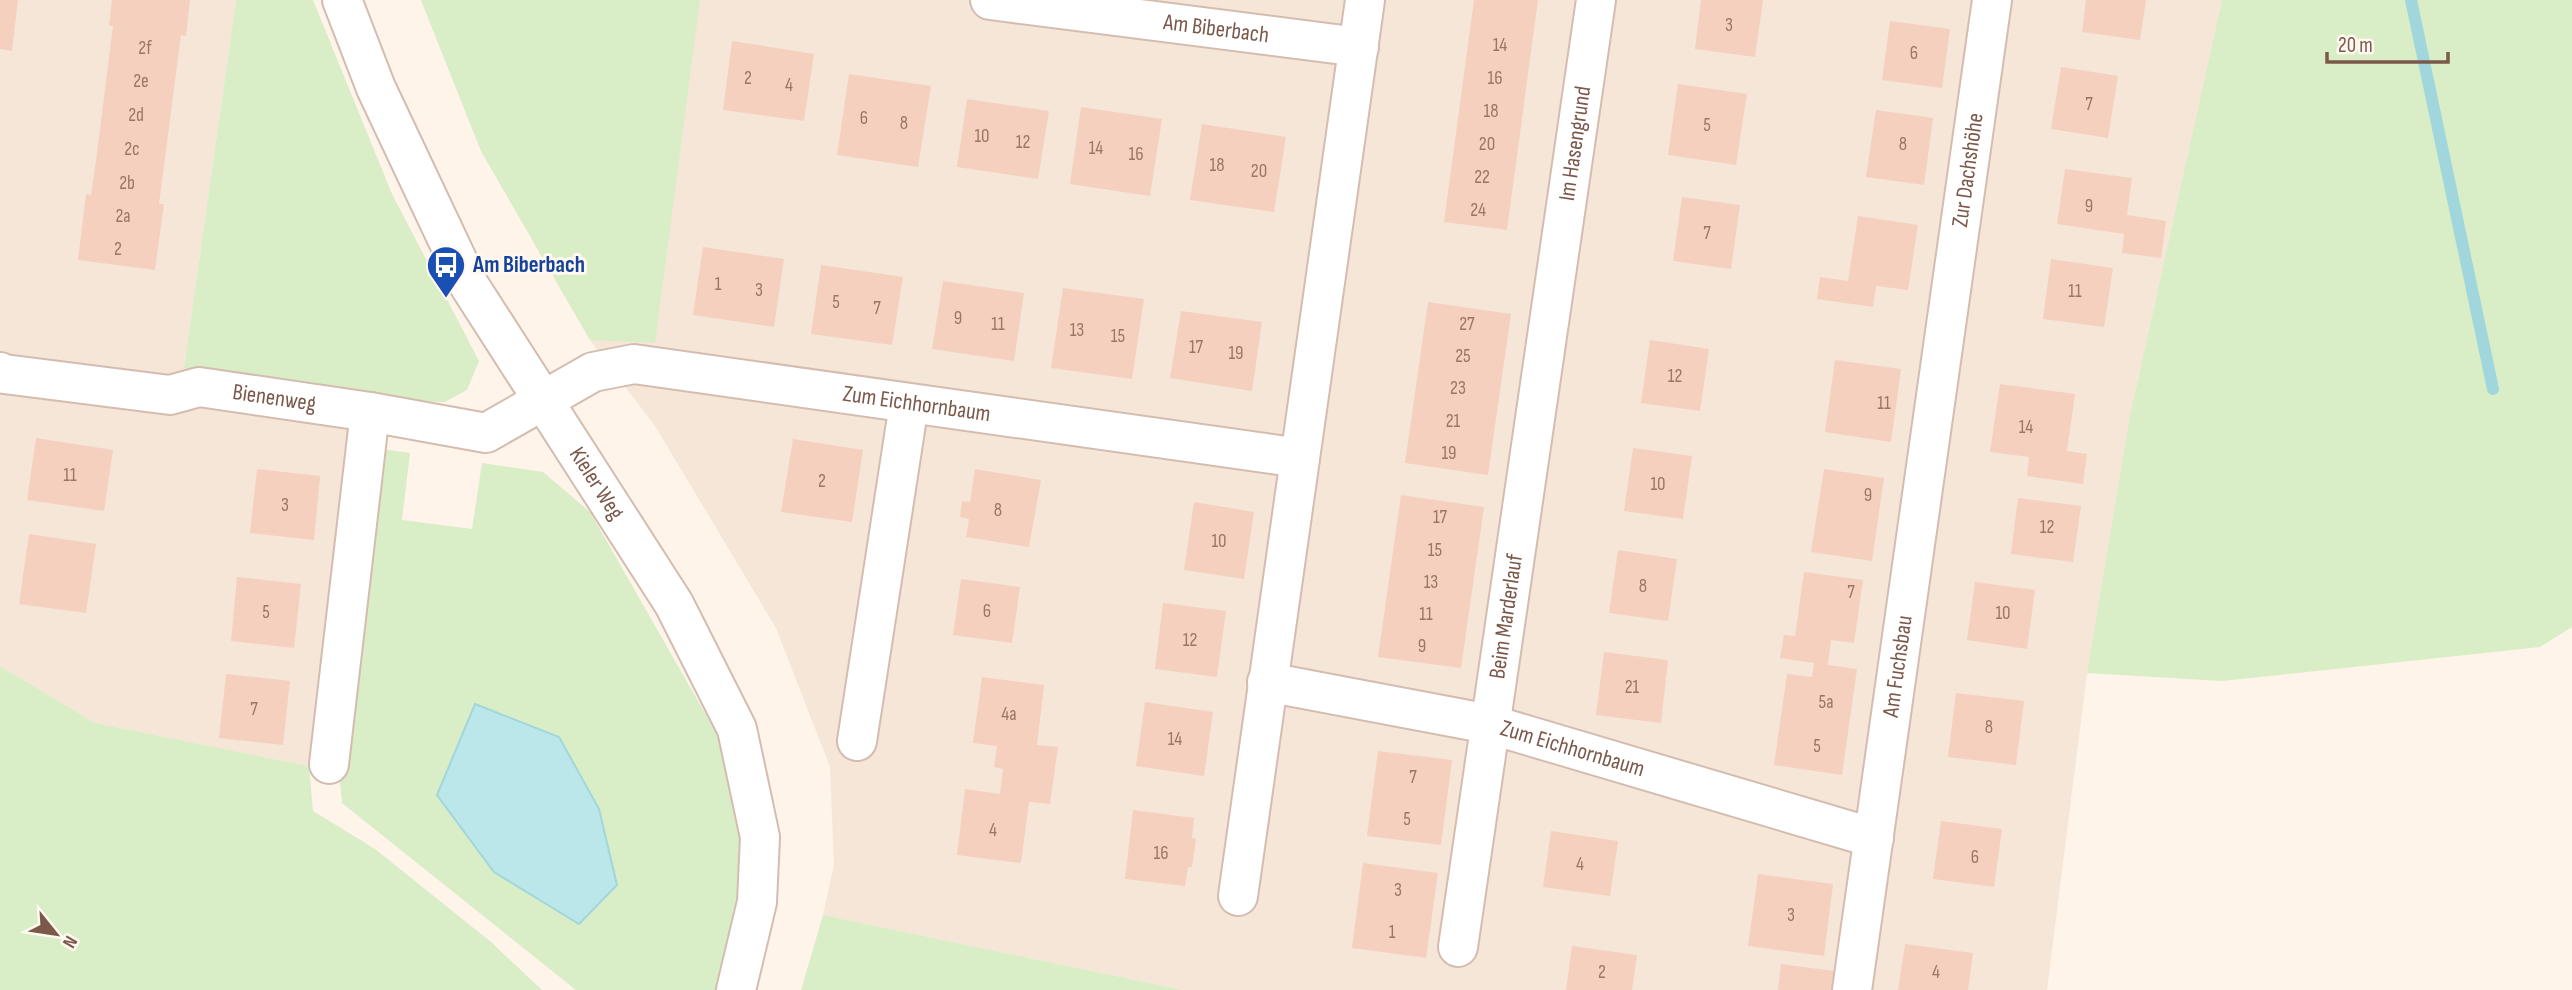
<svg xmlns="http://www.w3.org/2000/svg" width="2572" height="990" font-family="'Sofia Sans Condensed',sans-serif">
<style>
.residential{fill:#f6e6d7}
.green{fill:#d9edc6}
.water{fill:#bbe6ea;stroke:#a1d7dc;stroke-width:2}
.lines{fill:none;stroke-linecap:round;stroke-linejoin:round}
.stream{stroke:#a1d7dc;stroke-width:12}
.building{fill:#f5d0bf}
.minor-casing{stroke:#d4bdb0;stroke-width:42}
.minor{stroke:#fff;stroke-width:38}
.labels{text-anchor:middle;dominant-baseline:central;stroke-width:6;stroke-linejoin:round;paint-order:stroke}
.number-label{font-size:19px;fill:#9a7667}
.street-label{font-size:23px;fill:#7b584a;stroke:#fff8f1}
.transit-label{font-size:23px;font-weight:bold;fill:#164399;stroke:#fff8f1;text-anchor:start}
</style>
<rect width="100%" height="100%" fill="#fef4e9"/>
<g class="residential">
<path d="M0 0H236L184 368 391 401 339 772 95 723 0 666Z"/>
<path d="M421 0H2222L2130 415 2087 673 2047 990H1183L823 915 834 865 830 767 776 628 655 426 590 340 481 151Z"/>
</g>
<g class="green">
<path d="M236 0H313L392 194 479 361 467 390 445 402 391 401 184 368Z"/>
<path d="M421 0H700L655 343 590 340 481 151Z"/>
<path d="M2222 0H2572V627L2540 647 2222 681 2087 673 2130 415Z"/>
<path d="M382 449 410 453 402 520 472 529 482 463 543 472 590 512 718 736 742 814 743 890 722 990H576L342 803 339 772Z"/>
<path d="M0 666 95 723 309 766 313 811 375 849 491 942 542 990H0Z"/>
<path d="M823 915 1183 990H801Z"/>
</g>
<path class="water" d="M475 704 559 737 599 809 617 885 579 924 494 872 437 795Z"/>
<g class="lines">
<path class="stream" d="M2411 0 2493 389"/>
</g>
<g class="building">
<path d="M0 0H18L12 51 0 49Z"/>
<path d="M112 0H190L186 36 181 35 159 204H164L155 270 78 260 86 194 91 195 96 161 113 26H109Z"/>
<path d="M1474 0H1538L1507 230 1444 222Z"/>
<path d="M1701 0H1763L1755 57 1695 49Z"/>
<path d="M2086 0H2146L2140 40 2082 32Z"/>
<path d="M1890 21 1950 29 1942 88 1882 80Z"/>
<path d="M732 41 814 54 804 121 723 110Z"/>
<path d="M2061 67 2118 76 2108 138 2051 129Z"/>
<path d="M849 74 931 86 918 167 837 155Z"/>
<path d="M1678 84 1747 94 1736 165 1668 155Z"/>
<path d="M967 99 1049 111 1038 179 957 167Z"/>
<path d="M1081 107 1162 119 1150 196 1070 184Z"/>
<path d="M1876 110 1933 118 1924 185 1866 177Z"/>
<path d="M1202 124 1286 137 1274 212 1190 200Z"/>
<path d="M2065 169 2132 178 2127 215 2166 221 2161 258 2122 253 2124 234 2057 224Z"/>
<path d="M1682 197 1740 205 1731 269 1673 261Z"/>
<path d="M1858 216 1918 225 1908 290 1876 286 1873 307 1817 299 1820 277 1848 281Z"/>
<path d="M703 247 784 259 774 327 693 315Z"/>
<path d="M2051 259 2113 268 2104 327 2043 319Z"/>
<path d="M821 265 903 277 892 345 811 334Z"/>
<path d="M943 281 1024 293 1014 361 932 349Z"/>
<path d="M1063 288 1144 299 1132 379 1051 368Z"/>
<path d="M1428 302 1511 314 1488 475 1405 463Z"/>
<path d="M1181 311 1262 322 1252 391 1170 378Z"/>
<path d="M1650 340 1709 349 1700 411 1641 403Z"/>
<path d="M1835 360 1901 369 1891 442 1825 432Z"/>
<path d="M2000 384 2075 394 2067 451 2087 454 2083 484 2027 476 2029 457 1990 452Z"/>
<path d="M36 438 113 450 104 511 27 500Z"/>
<path d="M793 439 863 450 852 522 781 512Z"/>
<path d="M1633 448 1692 456 1683 519 1624 511Z"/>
<path d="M257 469 320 476 314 540 250 533Z"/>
<path d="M975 469 1041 480 1029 547 966 537 969 519 960 517 962 501 970 502Z"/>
<path d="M1824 469 1884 478 1872 561 1811 552Z"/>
<path d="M1401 495 1484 507 1461 668 1378 657Z"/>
<path d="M2018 498 2081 506 2073 562 2011 554Z"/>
<path d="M1194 502 1254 512 1244 579 1184 570Z"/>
<path d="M29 534 96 544 86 613 19 604Z"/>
<path d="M1618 550 1677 559 1668 621 1609 613Z"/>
<path d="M1804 572 1863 580 1854 643 1831 640 1828 665 1857 669 1842 775 1774 765 1787 674 1812 677 1814 663 1780 658 1784 635 1795 636Z"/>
<path d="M237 577 301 584 294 648 231 641Z"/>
<path d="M961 579 1020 587 1012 643 953 635Z"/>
<path d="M1975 582 2035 590 2027 649 1967 640Z"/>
<path d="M1163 603 1226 611 1217 677 1155 669Z"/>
<path d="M1604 652 1668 660 1661 723 1596 715Z"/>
<path d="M226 674 290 681 283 745 219 738Z"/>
<path d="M982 677 1044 685 1037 745 1058 747 1050 804 1029 802 1021 863 957 855 965 789 1000 794 1003 769 994 767 997 746 973 743Z"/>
<path d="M1956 693 2024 701 2016 765 1948 757Z"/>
<path d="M1145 702 1213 712 1204 776 1136 766Z"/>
<path d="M1378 751 1452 760 1441 845 1367 836Z"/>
<path d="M1133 810 1194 818 1192 838 1196 839 1192 867H1188L1185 886 1125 879Z"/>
<path d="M1941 821 2002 829 1994 887 1933 879Z"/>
<path d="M1551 831 1618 841 1610 896 1543 887Z"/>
<path d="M1363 863 1438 873 1426 958 1352 948Z"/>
<path d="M1758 874 1833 884 1824 956 1748 946Z"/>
<path d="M1905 944 1973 953 1968 990H1898Z"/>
<path d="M1572 946 1637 955 1632 990H1566Z"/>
<path d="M1781 964 1834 971 1831 990H1778Z"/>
</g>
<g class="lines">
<g class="minor-casing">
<g id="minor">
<path id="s1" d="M342 0 376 88 469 285 674 604 737 729 760 837 757 902 736 990"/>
<path id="s2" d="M990 0 1359 47"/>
<path id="s3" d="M0 372 4 374 170 395 199 387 370 412 486 433 593 372 634 364 1300 458"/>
<path id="s4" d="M1267 682 1489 724 1874 838"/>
<path d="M857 741 909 404"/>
<path d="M329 764 370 412"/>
<path d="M1238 896 1365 0"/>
<path id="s5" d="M1458 947 1596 0"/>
<path id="s6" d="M1852 990 1992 0"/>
</g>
</g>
<use href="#minor" class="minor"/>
</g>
<defs>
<g id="bus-pin" transform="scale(2.0125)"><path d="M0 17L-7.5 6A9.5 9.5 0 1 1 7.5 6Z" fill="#1a4fb4" stroke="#fff8f1"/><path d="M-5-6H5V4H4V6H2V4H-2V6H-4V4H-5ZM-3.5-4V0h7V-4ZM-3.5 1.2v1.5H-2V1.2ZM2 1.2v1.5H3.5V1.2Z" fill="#fff"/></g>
</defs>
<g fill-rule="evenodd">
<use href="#bus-pin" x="446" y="265"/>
</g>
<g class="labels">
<g class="number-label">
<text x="1729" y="25">3</text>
<text x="1500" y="45">14</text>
<text x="145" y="48">2f</text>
<text x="1914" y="53">6</text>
<text x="748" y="78">2</text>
<text x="1495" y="78">16</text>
<text x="141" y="81">2e</text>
<text x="789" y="85">4</text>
<text x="2089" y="104">7</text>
<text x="1491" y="111">18</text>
<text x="136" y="115">2d</text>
<text x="864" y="118">6</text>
<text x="904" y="123">8</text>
<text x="1707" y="125">5</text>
<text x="982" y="136">10</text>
<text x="1023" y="142">12</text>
<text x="1487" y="144">20</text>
<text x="1903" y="144">8</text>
<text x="1096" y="148">14</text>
<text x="132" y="149">2c</text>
<text x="1136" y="154">16</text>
<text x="1217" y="165">18</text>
<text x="1259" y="171">20</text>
<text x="1482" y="177">22</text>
<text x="127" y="183">2b</text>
<text x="2089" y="206">9</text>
<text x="1478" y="210">24</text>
<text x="123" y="216">2a</text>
<text x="1707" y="233">7</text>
<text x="118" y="249">2</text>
<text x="718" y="284">1</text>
<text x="759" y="290">3</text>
<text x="2075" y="291">11</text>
<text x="836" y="302">5</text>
<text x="877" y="308">7</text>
<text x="958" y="318">9</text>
<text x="998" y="324">11</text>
<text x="1467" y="324">27</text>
<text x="1077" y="330">13</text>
<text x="1118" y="336">15</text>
<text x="1196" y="347">17</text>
<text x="1236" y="353">19</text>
<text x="1463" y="356">25</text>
<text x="1675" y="376">12</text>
<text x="1458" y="388">23</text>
<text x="1884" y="403">11</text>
<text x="1453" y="421">21</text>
<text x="2026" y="427">14</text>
<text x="1449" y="453">19</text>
<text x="70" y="475">11</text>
<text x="822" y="481">2</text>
<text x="1658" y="484">10</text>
<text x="1868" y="495">9</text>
<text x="285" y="505">3</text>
<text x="998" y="510">8</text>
<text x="1440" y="517">17</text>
<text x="2047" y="527">12</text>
<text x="1219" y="541">10</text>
<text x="1435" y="550">15</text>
<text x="1431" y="582">13</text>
<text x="1643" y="586">8</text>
<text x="1851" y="592">7</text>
<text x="987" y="611">6</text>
<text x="266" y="612">5</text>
<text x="2003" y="613">10</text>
<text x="1426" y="614">11</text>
<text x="1190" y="640">12</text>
<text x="1422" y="646">9</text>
<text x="1632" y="687">21</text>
<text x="1826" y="702">5a</text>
<text x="254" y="709">7</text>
<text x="1009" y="714">4a</text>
<text x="1989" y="727">8</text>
<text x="1175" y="739">14</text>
<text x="1817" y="746">5</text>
<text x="1413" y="777">7</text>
<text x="1407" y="819">5</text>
<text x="993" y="830">4</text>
<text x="1161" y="853">16</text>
<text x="1975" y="857">6</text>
<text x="1580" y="864">4</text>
<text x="1398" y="890">3</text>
<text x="1791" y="915">3</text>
<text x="1392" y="932">1</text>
<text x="1602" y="972">2</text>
<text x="1936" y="972">4</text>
</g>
<g class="street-label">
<text stroke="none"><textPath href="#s2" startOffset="228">Am Biberbach</textPath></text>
<text stroke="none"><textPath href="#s5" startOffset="812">Im Hasengrund</textPath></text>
<text stroke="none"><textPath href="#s6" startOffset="828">Zur Dachshöhe</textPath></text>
<text stroke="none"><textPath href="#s3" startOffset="278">Bienenweg</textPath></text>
<text stroke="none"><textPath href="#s3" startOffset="943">Zum Eichhornbaum</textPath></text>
<text stroke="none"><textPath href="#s1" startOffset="548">Kieler Weg</textPath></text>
<text stroke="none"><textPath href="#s5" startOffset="334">Beim Marderlauf</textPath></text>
<text stroke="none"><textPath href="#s6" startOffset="327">Am Fuchsbau</textPath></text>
<text stroke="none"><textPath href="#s4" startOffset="313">Zum Eichhornbaum</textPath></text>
</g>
<g class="transit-label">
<text x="473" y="265">Am Biberbach</text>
</g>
</g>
<g transform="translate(56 934) rotate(120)" stroke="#fff8f1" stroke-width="5" paint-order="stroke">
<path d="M0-5L12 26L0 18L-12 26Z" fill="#7b584a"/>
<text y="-10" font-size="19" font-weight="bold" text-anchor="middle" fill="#7b584a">N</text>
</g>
<path d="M2327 52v10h121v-10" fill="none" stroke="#7b584a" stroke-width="3.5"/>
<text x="2338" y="52" font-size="21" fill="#7b584a" stroke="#fff8f1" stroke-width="5" paint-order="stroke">20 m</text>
</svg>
